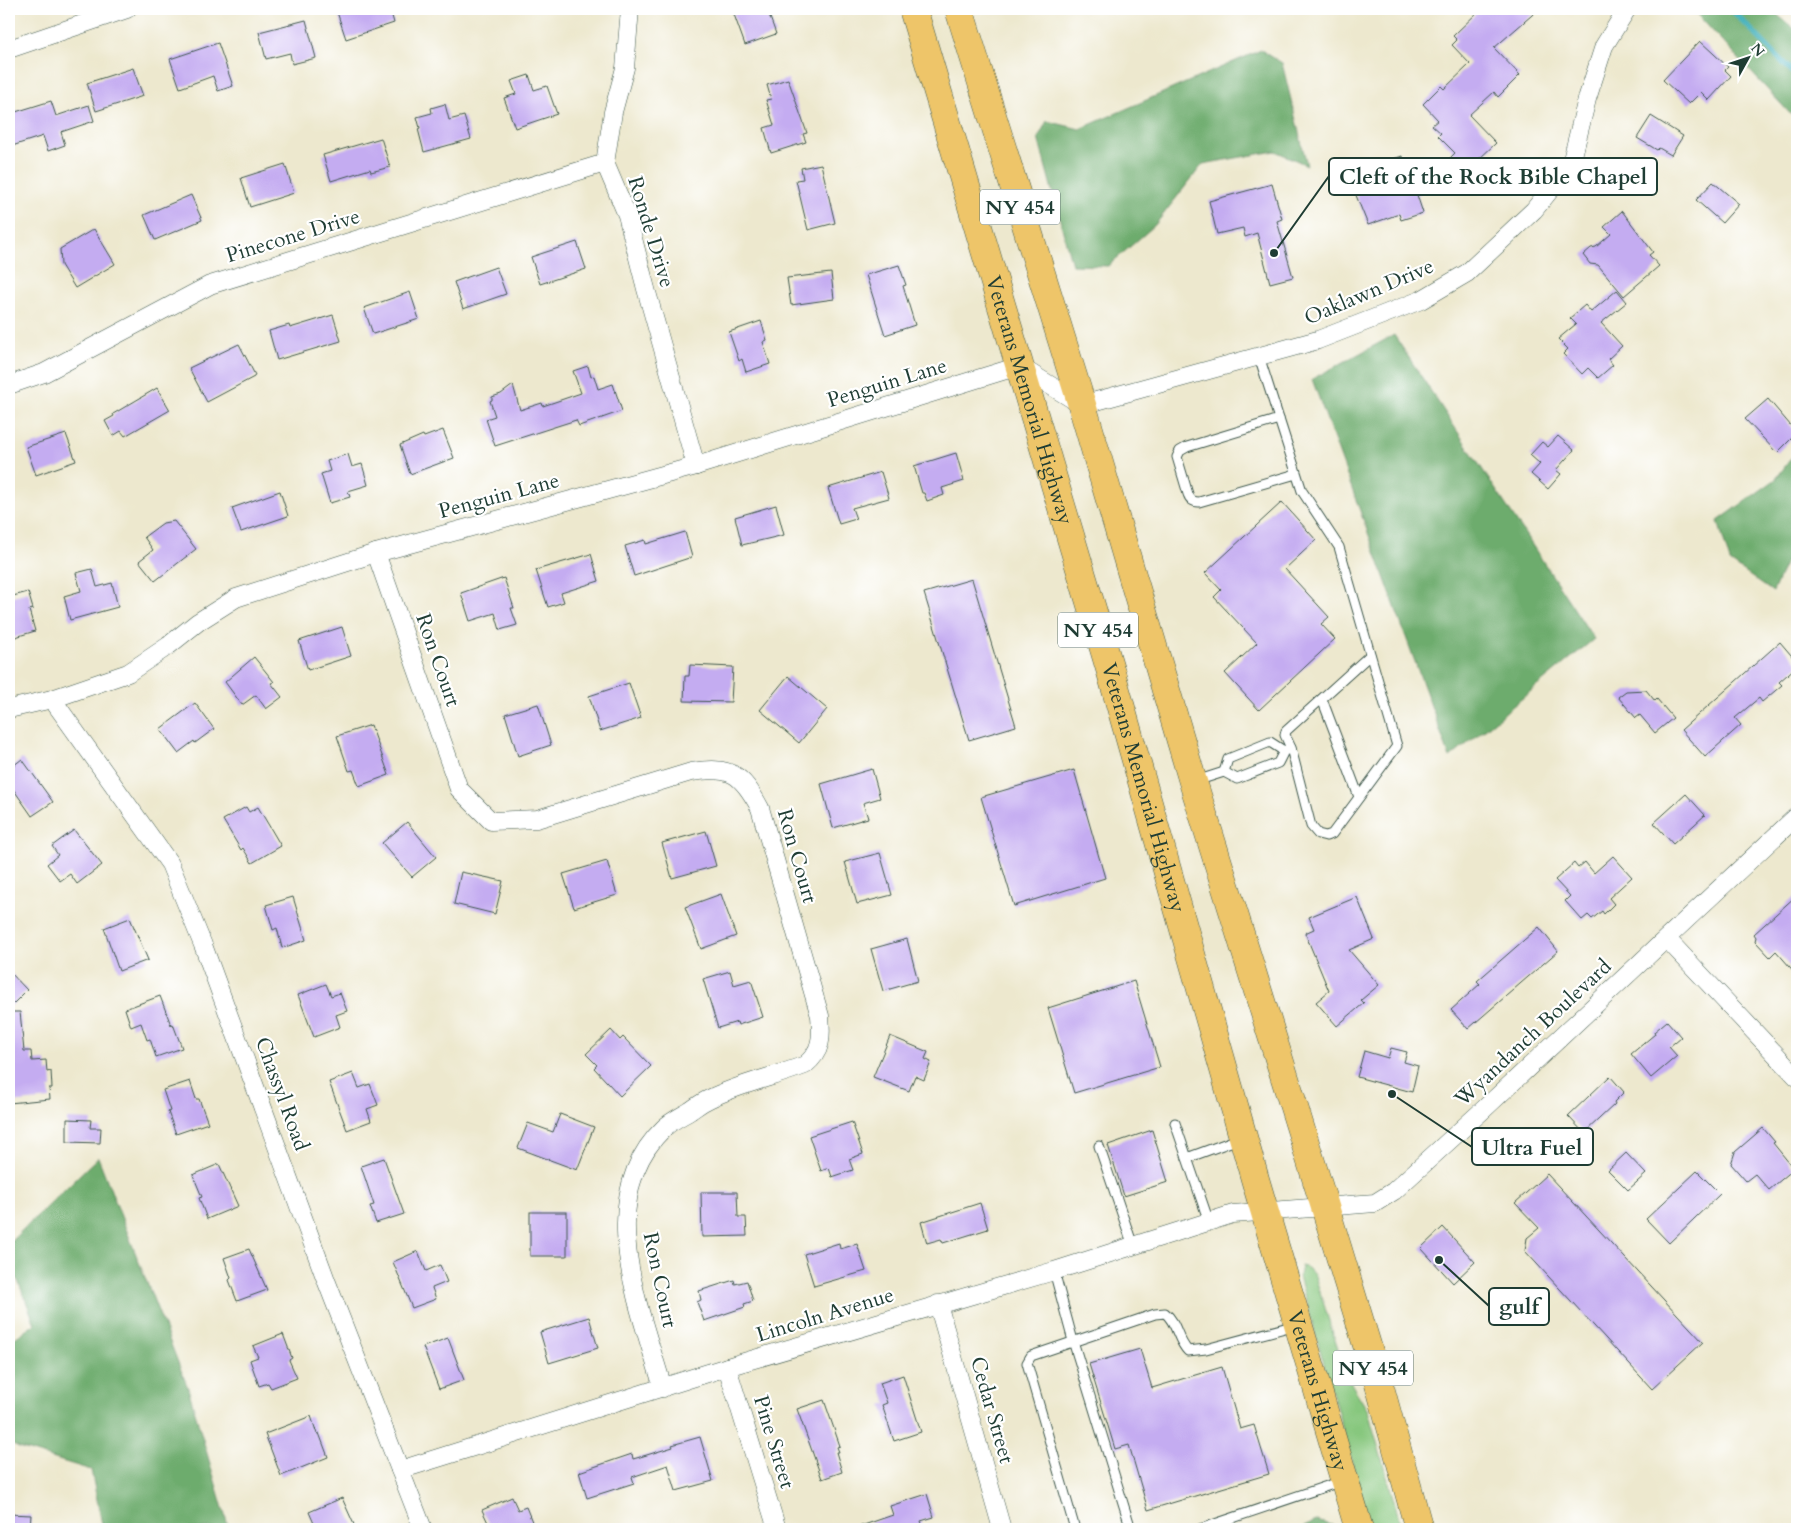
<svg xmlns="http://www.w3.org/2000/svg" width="1806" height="1538" font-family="Cardo,serif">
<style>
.green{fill:#87c77e;stroke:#538259}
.forest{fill:#6dac6d;stroke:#467450}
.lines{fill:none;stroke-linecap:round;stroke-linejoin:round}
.stream{stroke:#3eaeb9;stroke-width:5.5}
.building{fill:#c4acf1}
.lane-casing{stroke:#3e574b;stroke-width:11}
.street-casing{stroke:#3e574b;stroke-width:19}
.primary-casing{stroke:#3e574b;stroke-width:29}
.lane{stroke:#fff;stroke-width:9}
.street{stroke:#fff;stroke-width:18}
.primary{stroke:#eec569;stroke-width:28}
.labels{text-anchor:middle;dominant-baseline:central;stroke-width:4.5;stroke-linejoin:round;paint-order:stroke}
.shield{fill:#fff;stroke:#627771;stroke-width:1}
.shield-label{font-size:20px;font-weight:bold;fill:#1f3d34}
.street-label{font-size:21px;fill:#1f3d34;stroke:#fff}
.leader{fill:none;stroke:#1f3d34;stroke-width:2}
.callout-dot{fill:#1f3d34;stroke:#fff;stroke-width:2}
.callout{fill:#fff;stroke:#1f3d34;stroke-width:2}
.callout-label{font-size:22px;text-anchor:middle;font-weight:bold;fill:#1f3d34}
</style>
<rect width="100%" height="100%" fill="#fff"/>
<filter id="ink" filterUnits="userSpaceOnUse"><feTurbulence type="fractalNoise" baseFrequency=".02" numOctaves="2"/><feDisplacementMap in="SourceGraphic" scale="10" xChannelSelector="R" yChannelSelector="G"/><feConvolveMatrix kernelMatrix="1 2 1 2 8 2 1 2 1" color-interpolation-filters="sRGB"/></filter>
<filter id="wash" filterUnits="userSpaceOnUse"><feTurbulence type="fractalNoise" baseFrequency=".0096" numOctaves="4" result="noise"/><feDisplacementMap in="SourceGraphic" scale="20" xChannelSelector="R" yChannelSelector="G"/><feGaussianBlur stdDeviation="1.12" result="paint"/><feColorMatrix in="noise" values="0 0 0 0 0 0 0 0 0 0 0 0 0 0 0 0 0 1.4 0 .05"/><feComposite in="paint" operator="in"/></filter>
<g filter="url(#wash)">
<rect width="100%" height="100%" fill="#ede8ce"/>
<path class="green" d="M1301 1266 1308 1268 1315 1276 1346 1375 1368 1411 1402 1529H1371L1299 1276Z"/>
<g class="forest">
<path d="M1692 9H1770L1797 31V121Z"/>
<path d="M1261 50 1282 63 1307 165 1275 151 1203 164 1155 225 1108 266 1072 265 1038 138 1047 121 1080 129Z"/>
<path d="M1394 335 1594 639 1450 758 1312 379Z"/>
<path d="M1797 450V536L1796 537 1773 592 1730 562 1718 521 1776 479Z"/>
<path d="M98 1157 188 1388 229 1529H103L91 1470 19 1448 9 1443V1342L35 1324 9 1258V1243Z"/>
<path d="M1316 1521 1335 1526 1336 1529H1300Z"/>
</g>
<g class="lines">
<path class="stream" d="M1731 9 1797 77"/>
</g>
<g id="blocks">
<g class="building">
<path d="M336 9H390L394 23 346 39Z"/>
<path d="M732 9H767L776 34 745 45Z"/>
<path d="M1481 9H1539L1494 48 1520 75 1498 97 1494 92 1469 115 1496 143 1477 161 1479 163 1467 175 1450 158 1455 153 1438 136 1441 133 1432 125 1438 120 1423 104 1441 86 1444 89 1470 64 1452 45 1457 40 1453 36Z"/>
<path d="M306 20 316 58 292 64 290 53 266 59 259 32Z"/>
<path d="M1700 41 1728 67 1725 70 1731 76 1709 100 1701 92 1689 104 1663 80Z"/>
<path d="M218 43 233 86 218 91 213 76 180 88 170 59Z"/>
<path d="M133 68 143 96 96 111 87 83Z"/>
<path d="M529 75 534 90 547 86 557 114 515 128 504 98 516 94 511 81Z"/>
<path d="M788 79 807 133 803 134 806 142 771 153 764 128 774 125 766 100 771 99 767 85Z"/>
<path d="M51 101 56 116 89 105 94 121 61 132 65 145 48 151 43 136 12 146 9 137V114Z"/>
<path d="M445 104 449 120 464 116 471 139 424 152 418 129 420 128 417 117 432 113 431 108Z"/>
<path d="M1651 116 1683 136 1671 155 1659 148 1657 150 1637 138Z"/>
<path d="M381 138 390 167 371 172 370 169 331 181 323 155Z"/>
<path d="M1402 156 1410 177 1414 176 1420 194 1417 195 1423 213 1401 220 1399 214 1368 225 1351 183 1382 172 1393 159Z"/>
<path d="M285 164 294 193 250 207 241 178Z"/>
<path d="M821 164 835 223 808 230 796 180 803 179 801 168Z"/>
<path d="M1713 182 1739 204 1722 223 1696 200Z"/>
<path d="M1272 184 1282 219 1277 221 1293 277 1270 283 1257 233 1245 237 1243 228 1217 234 1209 201Z"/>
<path d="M191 195 202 220 155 240 144 215Z"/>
<path d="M1622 211 1653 252 1649 255 1659 266 1624 296 1598 265 1590 264 1583 255 1591 248 1596 247 1611 234 1604 227Z"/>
<path d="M94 229 115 264 75 288 61 265 60 249Z"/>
<path d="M577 242 586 269 540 284 531 257Z"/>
<path d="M899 265 906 285 903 286 915 325 885 335 866 275Z"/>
<path d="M496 267 506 294 463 309 454 282Z"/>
<path d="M831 273 834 299 791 305 787 278Z"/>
<path d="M1617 290 1627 302 1601 323 1622 346 1608 359 1613 365 1598 378 1588 368 1582 374 1563 354 1568 349 1558 339 1576 324 1570 318 1585 305 1591 312Z"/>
<path d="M410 292 419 319 373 334 364 308Z"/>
<path d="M333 315 341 341 277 360 269 331 289 325 290 328Z"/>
<path d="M761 321 767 340 763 342 770 364 746 372 742 359 739 361 729 332Z"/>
<path d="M239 344 255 375 254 377 207 402 189 368Z"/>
<path d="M588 366 591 377 594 376 598 389 613 384 622 411 579 426 576 420 495 446 486 419 495 416 490 401 492 400V397L501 394 513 385 520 410 542 403 543 406 581 393 573 371Z"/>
<path d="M157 388 170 410 125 436 121 431 113 436 105 421 114 416 113 414Z"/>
<path d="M1768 399 1797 433 1777 453 1745 419Z"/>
<path d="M443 430 454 458 410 474 400 445 423 435 424 437Z"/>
<path d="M66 434 76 461 36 475 26 447Z"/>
<path d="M1558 436 1574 450 1556 470 1561 474 1548 489 1531 474 1540 464 1530 455 1542 442 1548 447Z"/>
<path d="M956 453 964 481 942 488 944 495 927 501 924 493H922L914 466Z"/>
<path d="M348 454 352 467 362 464 368 485 348 491 350 497 330 503 321 474 330 471 327 461Z"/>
<path d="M881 472 889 498 852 508 856 519 839 524 828 488Z"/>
<path d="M280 491 288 516 241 532 232 508Z"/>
<path d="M1282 502 1316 540 1285 569 1329 617 1321 624 1335 639 1259 710 1225 673 1257 643 1214 597 1221 590 1205 573Z"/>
<path d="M776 505 784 535 742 545 735 517Z"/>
<path d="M174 521 196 549 155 581 139 561 153 550 144 537 163 523Z"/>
<path d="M685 532 692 557 634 576 625 546 645 540 646 544Z"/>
<path d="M591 554 599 581 561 593 564 602 548 607 536 570Z"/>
<path d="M92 569 97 587 112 583 118 607 70 620 64 596 81 591 76 573Z"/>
<path d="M504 578 514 608H511L517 625 500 630 495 613 470 621 461 593Z"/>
<path d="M972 579 1016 726 969 740 924 593Z"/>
<path d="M28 592 33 609 29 610 35 631 9 639V597Z"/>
<path d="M342 627 351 656 308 670 299 641Z"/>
<path d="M1780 642 1797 662V666L1779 682 1782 685 1762 702 1759 698 1735 718 1741 725 1705 757 1681 730Z"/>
<path d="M254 657 274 682 271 683 282 697 266 709 256 695 242 705 225 682Z"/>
<path d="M690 665 733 667 731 702 684 701 685 676H689Z"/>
<path d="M788 676 827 709 799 743 760 710Z"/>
<path d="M629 683 641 718 600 731 589 696Z"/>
<path d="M1646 690 1655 701 1657 699 1673 718 1655 733 1640 715 1636 718 1618 697 1626 691Z"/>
<path d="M195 703 214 729 195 743 194 741 178 753 160 729Z"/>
<path d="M538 704 551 745 518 756 505 714Z"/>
<path d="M371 725 389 775 359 786 353 770 349 771 337 736Z"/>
<path d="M22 759 53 802 32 816 9 783V769Z"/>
<path d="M872 769 880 798 863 803 868 818 833 828 821 784Z"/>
<path d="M1074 770 1105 878 1014 906 981 797Z"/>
<path d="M1686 794 1705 815 1673 844 1654 823Z"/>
<path d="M246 807 249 812 258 807 281 846 252 863 243 848 241 850 223 820Z"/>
<path d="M407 822 436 857 412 877 382 843Z"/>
<path d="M74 830 102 865 77 884 70 874 60 881 47 864 58 855 52 846Z"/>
<path d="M706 831 716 866 672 878 662 843Z"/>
<path d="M880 853 892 895 857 904 845 862Z"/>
<path d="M1613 856 1632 877 1609 898 1614 904 1604 914 1602 911 1592 919 1588 915 1582 920 1565 901 1570 896 1555 880 1574 863 1578 868 1585 862 1594 873Z"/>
<path d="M607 861 617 895 574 908 563 874Z"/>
<path d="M461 872 503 881 495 914 454 904Z"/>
<path d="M721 894 736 936 701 949 685 907Z"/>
<path d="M1797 895V975L1776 951 1770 957 1755 941 1756 937 1754 934Z"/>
<path d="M293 897 306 940 282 948 277 928 273 930 266 905Z"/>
<path d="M1357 897 1374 939 1349 950 1379 985 1361 1000 1364 1003 1337 1026 1316 1002 1329 991 1305 933 1314 929 1309 917Z"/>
<path d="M130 918 148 960 119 971 104 928Z"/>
<path d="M1539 927 1558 951 1468 1029 1451 1010 1480 984 1477 981Z"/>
<path d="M907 939 918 981 883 991 871 949Z"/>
<path d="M9 971 27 990 9 1008Z"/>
<path d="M730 971 734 985 751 980 763 1017 738 1025 737 1022 718 1028 703 979Z"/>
<path d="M1134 981 1160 1067 1074 1093 1048 1008Z"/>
<path d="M326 984 331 996 340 993 347 1011 336 1015 340 1027 314 1037 298 995Z"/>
<path d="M160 996 171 1025 173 1024 182 1048 156 1057 150 1039 147 1040 141 1023 131 1027 125 1009Z"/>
<path d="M9 1012H20L24 1051H31L32 1061 46 1060 47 1072 51 1071 52 1088H49L50 1099 9 1103Z"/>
<path d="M1667 1021 1681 1037 1669 1047 1677 1056 1651 1078 1631 1054 1655 1034 1654 1032Z"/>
<path d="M611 1030 620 1040 623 1037 651 1066 620 1096 594 1068 597 1065 586 1054Z"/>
<path d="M890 1036 928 1052 925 1059 931 1062 924 1080 915 1076 909 1091 873 1077Z"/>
<path d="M1391 1048 1407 1052 1404 1062 1418 1066 1412 1092 1357 1077 1364 1051 1388 1058Z"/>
<path d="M353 1073 359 1088 370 1084 378 1105 367 1109 371 1121 347 1130 329 1082Z"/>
<path d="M1610 1076 1624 1092 1614 1102 1615 1104 1584 1133 1568 1116Z"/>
<path d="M190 1081 196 1099H199L208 1123 176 1134 168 1112 170 1111 163 1090Z"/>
<path d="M560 1114 594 1127 577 1170 518 1148 528 1123 553 1132Z"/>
<path d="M67 1119 91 1120 90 1128H101L100 1143 67 1142Z"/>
<path d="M852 1122 863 1154 849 1159 853 1170 832 1177 829 1168 821 1171 809 1136Z"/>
<path d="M1763 1128 1775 1142 1773 1143 1794 1169 1769 1190 1755 1174 1746 1181 1731 1164 1735 1152Z"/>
<path d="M1152 1130 1168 1182 1124 1196 1108 1145Z"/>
<path d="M1626 1153 1646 1174 1628 1190 1608 1170Z"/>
<path d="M384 1158 404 1214 376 1223 370 1206 374 1205 361 1166Z"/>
<path d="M219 1164 238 1206 207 1219 199 1198 202 1197 193 1175Z"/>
<path d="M1697 1171 1720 1194 1669 1243 1646 1219Z"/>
<path d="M1547 1174 1703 1342 1652 1389 1525 1251 1527 1238 1539 1228 1515 1203Z"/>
<path d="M701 1192H737L738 1217H746L747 1236 702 1237Z"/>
<path d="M980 1203 988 1229 943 1243 941 1239 927 1243 921 1222Z"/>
<rect x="530" y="1212" width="37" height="44"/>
<path d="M1443 1227 1475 1262 1453 1283 1421 1248Z"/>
<path d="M839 1243 840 1249 857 1244 866 1271 814 1286 804 1254Z"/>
<path d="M249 1249 267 1290 237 1301 229 1280 231 1278 224 1258Z"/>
<path d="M418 1251 426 1271 440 1265 447 1282 432 1288 436 1299 412 1308 393 1262Z"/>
<path d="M734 1280 735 1284 747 1281 753 1301 744 1304 745 1307 704 1321 697 1302 701 1300 699 1291Z"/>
<path d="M589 1317 598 1348 549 1363 540 1332Z"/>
<path d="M283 1334 292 1358 289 1360 297 1378 271 1388 268 1383 259 1386 250 1360 258 1357 253 1346Z"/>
<path d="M448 1338 464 1380 439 1389 423 1347Z"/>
<path d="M1140 1349 1152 1388 1222 1367 1240 1429 1254 1425 1269 1474 1148 1510 1129 1445 1115 1449 1089 1364Z"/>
<path d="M903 1375 921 1432 894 1441 882 1405 887 1403 880 1383Z"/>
<path d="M824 1400 840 1446 837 1447 839 1452H836L842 1472 822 1479 797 1409Z"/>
<path d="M311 1416 317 1434 319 1433 328 1457 281 1476 265 1434Z"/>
<path d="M700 1437 713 1481 676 1491 668 1465 632 1477 634 1483 587 1498 579 1472 632 1454 633 1459 640 1457 673 1447 672 1445Z"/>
<path d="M927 1494 934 1517 921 1521 924 1529H859L858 1527 893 1515 890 1506Z"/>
<path d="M512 1497 518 1510 526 1507 535 1529H491L482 1510Z"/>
<path d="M342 1498 356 1529H325L323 1525 316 1528 309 1512Z"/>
<path d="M9 1514 31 1515 30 1529H9Z"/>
</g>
</g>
</g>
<g filter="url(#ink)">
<use href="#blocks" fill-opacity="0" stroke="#3e574b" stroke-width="1"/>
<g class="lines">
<g class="lane-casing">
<g id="lane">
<path d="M1259 356 1279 419"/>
<path d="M1322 699 1359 797"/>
<path d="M1291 748 1285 735 1286 731 1370 655"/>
<path d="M1224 772 1228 759 1270 742 1284 751"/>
<path d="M1196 781 1224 772 1237 779 1278 763 1284 751 1291 748 1311 826 1318 834 1326 836 1332 834 1397 746 1339 547 1302 491 1279 419 1187 447 1180 451 1177 457 1188 494C1190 500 1193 502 1199 502L1296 474"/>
<path d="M1175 1123 1187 1158"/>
<path d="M1099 1146 1133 1246"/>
<path d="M1209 1222 1187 1158 1241 1138"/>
<path d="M1054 1271 1073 1341 1131 1529"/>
<path d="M1075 1529 1027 1363 1031 1356 1155 1314 1165 1313C1177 1322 1177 1340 1188 1351L1206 1349 1296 1325"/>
<path d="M1200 1529 1342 1481"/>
</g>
</g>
<g class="street-casing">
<g id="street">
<path d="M630 9 625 68 613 112 605 163 627 215 646 289 696 466"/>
<path d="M9 49 127 9"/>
<path d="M9 385 44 373 210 285 605 163"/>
<path d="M376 553 459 789 491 821 537 819 691 772C731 766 741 773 760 808L820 1016C822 1037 822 1051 805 1065 774 1077 739 1084 709 1099 702 1102 696 1107 690 1111 682 1116 671 1121 664 1128 592 1197 640 1308 663 1388"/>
<path d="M52 699 170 864 203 945 326 1280 423 1529"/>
<path d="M9 709 52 699 128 673 168 646 198 622 236 598 376 553 696 466 1019 366 1082 405 1318 340 1421 300 1467 273 1534 210 1571 164 1587 99 1604 46 1627 9"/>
<path d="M1667 939 1797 1077"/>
<path d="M938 1304 1002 1529"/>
<path d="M727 1367 777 1529"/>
<path d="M400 1470 727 1367 1054 1271 1233 1214 1375 1203 1394 1191 1484 1109 1797 816"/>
</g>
</g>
<g class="primary-casing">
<g id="primary">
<path id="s1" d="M913 9 1110 669 1255 1179 1359 1529"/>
<path d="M959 9 1082 405 1193 782 1325 1207 1381 1391 1419 1529"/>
</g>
</g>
<use href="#lane" class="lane"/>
<use href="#street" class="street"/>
<use href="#primary" class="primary"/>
</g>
</g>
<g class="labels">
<g class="shield">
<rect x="980" y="189.5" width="80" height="35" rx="4"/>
<rect x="1058" y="612.5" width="80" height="35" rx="4"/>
<rect x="1333" y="1350.5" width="80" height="35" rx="4"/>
</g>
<g class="shield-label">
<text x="1020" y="207">NY 454</text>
<text x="1098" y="630">NY 454</text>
<text x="1373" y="1368">NY 454</text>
</g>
<g class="street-label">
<text transform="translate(651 232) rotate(73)">Ronde Drive</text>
<text transform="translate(293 236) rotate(-17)">Pinecone Drive</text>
<text transform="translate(1369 292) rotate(-23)">Oaklawn Drive</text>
<text transform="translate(887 383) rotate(-17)">Penguin Lane</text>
<text stroke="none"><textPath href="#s1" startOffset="408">Veterans Memorial Highway</textPath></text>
<text transform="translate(499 496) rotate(-15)">Penguin Lane</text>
<text transform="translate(438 660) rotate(71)">Ron Court</text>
<text stroke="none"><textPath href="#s1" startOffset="812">Veterans Memorial Highway</textPath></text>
<text transform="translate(797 856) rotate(74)">Ron Court</text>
<text transform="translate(1533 1033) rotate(-43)">Wyandanch Boulevard</text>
<text transform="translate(282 1094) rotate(70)">Chassyl Road</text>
<text transform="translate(660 1280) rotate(78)">Ron Court</text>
<text transform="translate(825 1315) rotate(-17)">Lincoln Avenue</text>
<text stroke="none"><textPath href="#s1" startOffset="1440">Veterans Highway</textPath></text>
<text transform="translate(992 1410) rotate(74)">Cedar Street</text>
<text transform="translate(774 1442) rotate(73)">Pine Street</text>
</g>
</g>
<path class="leader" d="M1274 253L1329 176M1392 1094L1472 1147M1439 1260L1489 1306"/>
<g class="callout-dot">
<circle cx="1274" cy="253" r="5"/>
<circle cx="1392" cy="1094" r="5"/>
<circle cx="1439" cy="1260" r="5"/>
</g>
<g class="callout">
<rect x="1329" y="158" width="328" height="37" rx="5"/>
<rect x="1472" y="1128" width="121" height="37" rx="5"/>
<rect x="1489" y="1288" width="60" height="37" rx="5"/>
</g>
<g class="callout-label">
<text x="1493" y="184">Cleft of the Rock Bible Chapel</text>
<text x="1532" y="1155">Ultra Fuel</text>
<text x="1519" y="1314">gulf</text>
</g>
<rect width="1806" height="1538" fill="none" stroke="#fff" stroke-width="30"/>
<g transform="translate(1748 58) rotate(50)" stroke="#ffffff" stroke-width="4" paint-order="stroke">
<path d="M0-4L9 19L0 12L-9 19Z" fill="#1f3d34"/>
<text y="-8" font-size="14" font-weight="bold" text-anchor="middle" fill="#1f3d34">N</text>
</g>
</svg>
